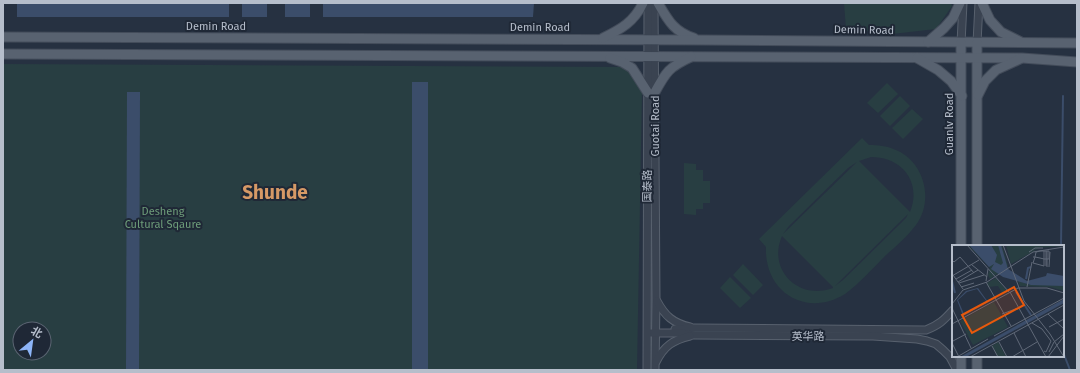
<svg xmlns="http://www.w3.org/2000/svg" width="1080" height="373" font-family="'Fira Sans','Noto Sans SC',sans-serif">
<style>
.green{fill:#283e42;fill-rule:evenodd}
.water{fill:#3b4d6a}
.pier{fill:#263141}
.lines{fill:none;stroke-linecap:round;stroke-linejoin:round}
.stream{stroke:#3b4d6a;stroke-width:2}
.minor-casing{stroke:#58616e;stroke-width:9}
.major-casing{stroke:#434c5a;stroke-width:11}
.minor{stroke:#3a4351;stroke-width:7}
.major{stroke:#586270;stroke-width:9}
.labels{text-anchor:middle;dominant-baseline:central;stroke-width:4;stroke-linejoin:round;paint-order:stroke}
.street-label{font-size:11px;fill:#b6becb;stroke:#1f2836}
.park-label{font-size:11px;fill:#6d9c79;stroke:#1f2836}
.town-label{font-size:19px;font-weight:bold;fill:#d69966;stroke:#1f2836}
.inset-river{fill:none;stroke:#3b4d6a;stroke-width:2}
.inset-road{fill:none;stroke:#606978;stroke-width:1}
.view{fill:#e8590c;fill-opacity:0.15;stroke:#e8590c;stroke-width:2}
.inset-edge{fill:none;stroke:#b6becb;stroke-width:2}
</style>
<rect width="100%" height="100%" fill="#263141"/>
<g class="green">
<path d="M844 3H951L952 6 936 29 892 34 846 29Z"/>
<path d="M3 64 627 67 642 90 637 370H3ZM20 329H44V353H20Z"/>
<path d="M887 83 898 94 878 113 867 103Z"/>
<path d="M900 96 910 106 890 126 880 116Z"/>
<path d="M912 109 923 119 903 139 892 128Z"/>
<path d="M862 138 869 145C887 145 904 150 915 165 928 183 929 207 916 225 907 237 896 246 885 256 872 269 860 283 845 294 806 318 764 292 766 247L759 239ZM871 157C902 157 922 182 910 212L859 161ZM857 162 783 234 789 226 848 168ZM908 214 906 218 902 222 843 280 835 286ZM782 236 833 287V288C799 301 767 270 782 236Z"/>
<path d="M684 163 696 164V170H703V181H710V203H703V209H696V215L684 214Z"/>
<path d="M743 264 763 285 753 295 733 275Z"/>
<path d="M730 277 751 298 740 308 720 288Z"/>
</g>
<g class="water">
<path d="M17 3H534L533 17H17Z"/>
<rect x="412" y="82" width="16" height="288"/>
<path d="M127 92H140L139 370H126Z"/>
</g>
<g class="pier">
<rect x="229" y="3" width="13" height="16"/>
<rect x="267" y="3" width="18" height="16"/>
<rect x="310" y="3" width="13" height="16"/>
</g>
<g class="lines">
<g class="stream">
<path d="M1061 246 1063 96"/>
<path d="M1063 352 1070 370"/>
</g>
<g class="minor-casing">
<g id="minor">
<path d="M654 3 656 300 655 370"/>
<path d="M961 43 963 3"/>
<path d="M977 43 979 3"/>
<path d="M657 301C665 316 673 323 690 327"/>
<path d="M675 329 694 328 926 330C939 325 944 320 953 310"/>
<path d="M651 333H681L694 335 873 336 917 339 927 341 936 344 943 350 950 357 957 370"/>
<path d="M656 362C664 346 673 340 690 336"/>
<path d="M647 370 648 3"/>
</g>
</g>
<g class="major-casing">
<g id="major">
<path d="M658 3C668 20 674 32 694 38"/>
<path d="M982 3 990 20 1001 32 1021 42"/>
<path d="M3 37 699 40 1077 43"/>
<path d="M603 38C621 29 634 22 643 3"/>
<path d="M928 42 944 28 953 18 960 3"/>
<path d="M961 43V246"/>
<path d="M977 43V246"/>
<path d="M3 54 1022 58 1077 62"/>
<path d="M610 58 622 62 632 68 648 93"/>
<path d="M917 58 938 70 951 81 962 96"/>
<path d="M655 92C666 72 669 67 691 57"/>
<path d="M978 95 985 81 996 70 1020 59"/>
<path d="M961 370V356"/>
<path d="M977 370V356"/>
</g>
</g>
<use href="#minor" class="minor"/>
<use href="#major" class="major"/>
</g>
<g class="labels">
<g class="street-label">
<text x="216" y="26">Demin Road</text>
<text x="540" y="27">Demin Road</text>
<text transform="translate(864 30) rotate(1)">Demin Road</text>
<text transform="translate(949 124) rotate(-90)">Guanlv Road</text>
<text transform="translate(655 126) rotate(-90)">Guotai Road</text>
<text transform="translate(647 186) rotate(-90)">国泰路</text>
<text x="808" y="336">英华路</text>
</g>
<g class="park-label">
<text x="163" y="211">Desheng<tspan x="163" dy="13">Cultural Sqaure</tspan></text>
</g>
<g class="town-label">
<text x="275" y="192">Shunde</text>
</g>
</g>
<g transform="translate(952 245)">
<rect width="112" height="112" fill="#263141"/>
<path d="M16 0H50L56 21 38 34 36 30 38 23ZM54 0H112V1L87 3 59 19ZM44 33 56 47 51 49 46 41 36 42 35 38ZM66 36 79 40 107 39 112 41V46L98 42 68 41ZM42 57 56 82 21 100 8 76ZM46 97 54 112H46L40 101Z" fill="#283e42"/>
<path d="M17 0H39L45 10 43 17 49 20 51 18 46 0H49L56 24 75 36 94 31 95 28 112 31V41L79 40 51 32 39 24 42 19 37 22ZM26 43 36 57 11 71 5 55 14 46ZM25 44 35 57 12 69 6 55 15 47ZM112 54V58L14 112H8Z" fill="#3b4d6a" fill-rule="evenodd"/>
<path class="inset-river" d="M74 34 76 23 79 22M0 36 3 48M64 47 79 70"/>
<path class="inset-road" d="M15 0 57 47M51 0 72 56 98 89 112 112M94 6V21M77 7 83 3H91M81 12H83L88 13 92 14H97V6H88L84 7 83 12 81 18 92 21V6M0 15 2 17 8 12 22 28M20 20 35 32M95 22V6M97 22 98 7M1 30 11 44M0 31 27 15M4 34 20 25M34 36 36 24M6 37 26 25M34 37 59 81M7 38 32 30M9 42 22 38M75 42 80 17M58 47 94 112M0 59 11 45 35 37 81 7 112 2M0 63 19 103M50 69 66 63M96 69 112 84M73 74 112 53M80 78 90 84 99 96 94 107 92 106M0 79 66 43H95L112 48M76 80 112 60M97 82 112 74M62 88 74 112M42 91 73 74M1 96 14 89M47 97 55 112M0 98 7 112M40 101 46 112M97 107 102 97 112 89M5 112 36 94M18 112 76 80M60 112 85 97M96 112 112 91"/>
<path class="view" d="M62 42 72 60 20 88 10 70Z"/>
<rect width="112" height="112" class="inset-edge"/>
</g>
<rect width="1080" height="373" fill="none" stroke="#b6becb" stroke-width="8"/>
<g transform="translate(32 341) rotate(29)"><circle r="19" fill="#1f2836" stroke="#5b6472"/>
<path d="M0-3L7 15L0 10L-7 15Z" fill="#8eb5f8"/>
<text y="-6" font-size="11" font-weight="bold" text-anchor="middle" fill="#b6becb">北</text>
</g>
</svg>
